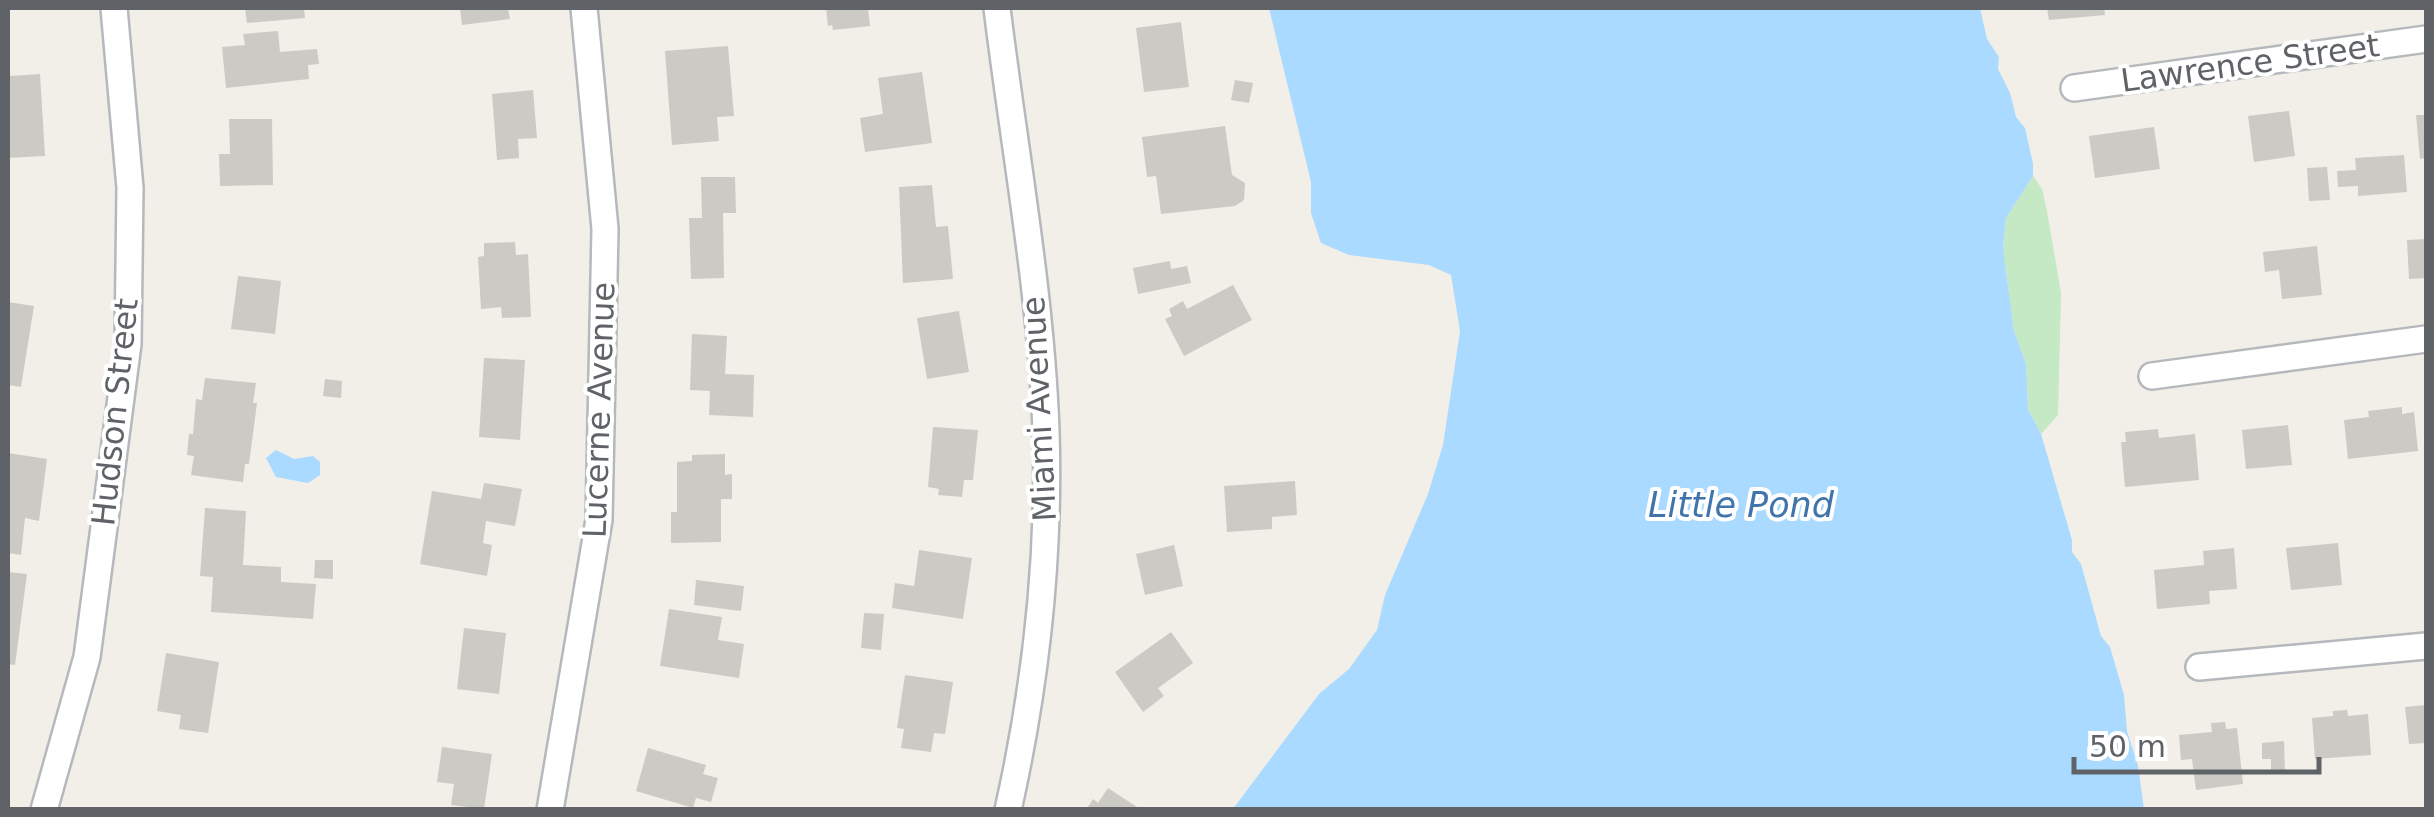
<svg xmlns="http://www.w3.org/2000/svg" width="2434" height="817" font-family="'DejaVu Sans',sans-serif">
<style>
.green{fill:#c5e8c5}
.water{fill:#aadaff}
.building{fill:#cccac5}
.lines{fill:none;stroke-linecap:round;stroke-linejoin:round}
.street-casing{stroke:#b5b8bc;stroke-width:30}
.street{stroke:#fff;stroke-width:25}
.labels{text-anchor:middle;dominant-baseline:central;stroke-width:8;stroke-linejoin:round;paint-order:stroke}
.street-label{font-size:32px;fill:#5f6368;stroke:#fff}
.water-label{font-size:35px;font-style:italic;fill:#4174aa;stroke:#fff}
</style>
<rect width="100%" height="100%" fill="#f1efe8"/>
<path class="green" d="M2033 176 2042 189 2047 211 2061 293 2058 415 2041 434 2028 409 2026 364 2014 331 2003 248 2006 218Z"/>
<g class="water">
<path d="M1269 8H1980L1987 39 1999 57 1998 69 2010 93 2016 117 2025 128 2033 164V176L2006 218 2003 248 2014 331 2026 364 2028 409 2041 434 2072 540V552L2081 564 2101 636 2110 647 2124 695 2127 731 2138 766 2144 809H1233L1319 694 1349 669 1377 630 1385 595 1428 494 1443 445 1460 331 1451 275 1429 265 1349 255 1321 243 1311 213V182Z"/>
<path d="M276 450 294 459 313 456 320 462V475L308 483 276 477 266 458Z"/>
</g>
<g class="building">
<path d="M245 8H304L305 18 247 23Z"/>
<path d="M460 8H508L510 19 462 25Z"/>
<path d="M826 8H868L870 26 833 30 832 25 828 26Z"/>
<path d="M2047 8H2104L2105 15 2049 20Z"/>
<path d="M1181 22 1189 87 1144 92 1136 28Z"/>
<path d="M278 31 280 52 317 49 319 64 308 65 309 79 226 88 222 47 245 45 243 34Z"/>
<path d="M728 46 734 116 717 117 719 141 672 145 665 51Z"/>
<path d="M922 72 932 143 865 152 860 118 883 114 878 78Z"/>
<path d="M40 74 45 156 8 158 10 76Z"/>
<path d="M1235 80 1253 83 1249 103 1231 100Z"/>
<path d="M533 90 537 138 518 139 519 158 497 160 492 94Z"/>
<path d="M2289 111 2295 156 2254 162 2248 116Z"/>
<path d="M2416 115H2426V158L2420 159Z"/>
<path d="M229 119H272L273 185 220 186 219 154H230Z"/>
<path d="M1225 126 1232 175 1245 183 1244 200 1235 206 1161 214 1156 176 1147 177 1142 137Z"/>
<path d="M2154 127 2160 169 2095 178 2089 136Z"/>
<path d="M2404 155 2407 192 2358 196V186L2338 187 2337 171 2356 170 2355 158Z"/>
<path d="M2327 167 2330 200 2309 201 2307 168Z"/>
<path d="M701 177H735L736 213H723L724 278 691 279 689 218H702Z"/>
<path d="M932 185 936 227 948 226 953 279 903 283 899 187Z"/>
<path d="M2426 239V278L2409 279 2407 240Z"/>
<path d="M515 242 516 255 528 254 531 317 502 318 501 307 481 309 478 257 484 256V243Z"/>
<path d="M2317 246 2322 295 2282 299 2279 270 2265 272 2263 252Z"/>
<path d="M1170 261 1171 269 1187 266 1191 283 1138 294 1133 268Z"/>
<path d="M238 276 281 281 275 334 231 329Z"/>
<path d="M1233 285 1252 320 1184 356 1165 319 1172 316 1169 309 1183 301 1187 309Z"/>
<path d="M8 302 34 306 21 387 8 385Z"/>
<path d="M959 311 969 372 927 379 917 318Z"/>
<path d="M692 334 727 336 725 374 754 375 753 417 709 415 710 391 690 390Z"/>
<path d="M484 358 525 360 520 440 479 437Z"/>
<path d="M205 378 256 383 253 403H257L249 464H245L243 482 191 475 194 456 187 455 189 434H193L196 399 202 400Z"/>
<path d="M325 379 342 381 341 398 323 396Z"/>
<path d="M2402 407V414L2414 412 2418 451 2348 459 2344 420 2369 417 2368 411Z"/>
<path d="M2288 425 2292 465 2246 469 2242 430Z"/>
<path d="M933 427 978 430 973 480H964L962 497 938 495 939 489 928 487Z"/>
<path d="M2158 429 2159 438 2195 434 2199 480 2125 487 2121 442H2126L2125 432Z"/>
<path d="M8 453 47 459 39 521 25 518 21 555 8 553Z"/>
<path d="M725 454V475L732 474V499H721V542L671 543V512H677V462L692 461V455Z"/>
<path d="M1295 481 1297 515 1272 517V529L1227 532 1224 486Z"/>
<path d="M484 483 522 489 515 526 486 521 483 543 492 545 487 576 420 564 432 491 481 499Z"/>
<path d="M205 508 246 511 243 565 281 567V582L316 584 313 619 211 612 213 577 200 576Z"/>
<path d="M2338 543 2342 585 2291 590 2286 548Z"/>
<path d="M1174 545 1183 586 1145 595 1136 554Z"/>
<path d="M2234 548 2237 589 2209 591 2210 604 2157 609 2154 570 2204 565 2203 551Z"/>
<path d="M919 550 972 558 963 619 892 608 895 583 914 586Z"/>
<path d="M315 560H333V579L314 578Z"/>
<path d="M8 572 27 574 15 665 8 664Z"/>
<path d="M696 580 744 586 741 611 694 605Z"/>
<path d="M669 609 722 617 718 640 744 644 739 678 660 666Z"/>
<path d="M864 613 884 614 881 650 861 648Z"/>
<path d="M464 628 506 633 499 694 457 689Z"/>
<path d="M1171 632 1193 663 1158 688 1164 696 1143 712 1115 672Z"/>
<path d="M166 653 219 662 208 733 179 729 181 715 157 711Z"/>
<path d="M905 675 953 682 945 734 934 733 931 752 901 748 904 729 897 728Z"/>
<path d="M2426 705V743L2409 744 2405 707Z"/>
<path d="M2347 710 2348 716 2368 714 2371 755 2315 759 2312 718 2333 716V711Z"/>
<path d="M2225 722 2226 729 2237 728 2243 784 2196 790 2192 759 2181 760 2179 735 2212 732 2211 723Z"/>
<path d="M2284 741 2285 772H2271V759H2262V743Z"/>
<path d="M442 747 492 754 484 809 451 805 454 784 437 782Z"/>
<path d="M648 748 706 765 703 774 718 778 711 802 696 798 693 808 636 791Z"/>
<path d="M1108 788 1137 807 1136 810H1086L1093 799 1098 803Z"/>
</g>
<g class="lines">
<g class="street-casing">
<g id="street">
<path d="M997 8C1014 148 1041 290 1046 431 1050 559 1036 685 1008 810"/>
<path d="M2074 88 2426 39"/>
<path d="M2152 376 2426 339"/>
<path d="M2199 667 2426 646"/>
<path d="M44 810 87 657 128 344 130 188 114 8"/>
<path d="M550 810 599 520 605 229 584 8"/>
</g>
</g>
<use href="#street" class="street"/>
</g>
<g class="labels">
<g class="street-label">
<text transform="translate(2250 63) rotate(-8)">Lawrence Street</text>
<text transform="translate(1039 409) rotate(-93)">Miami Avenue</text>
<text transform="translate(599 410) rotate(-88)">Lucerne Avenue</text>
<text transform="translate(115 412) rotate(-84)">Hudson Street</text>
</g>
<g class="water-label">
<text x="1741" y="505">Little Pond</text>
</g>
</g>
<rect width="2434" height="817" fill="none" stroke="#5f6368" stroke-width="20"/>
<path d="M2074 757v15h245v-15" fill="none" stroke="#5f6368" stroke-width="5"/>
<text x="2089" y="757" font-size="30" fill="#5f6368" stroke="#ffffff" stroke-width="8" paint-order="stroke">50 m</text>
</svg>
